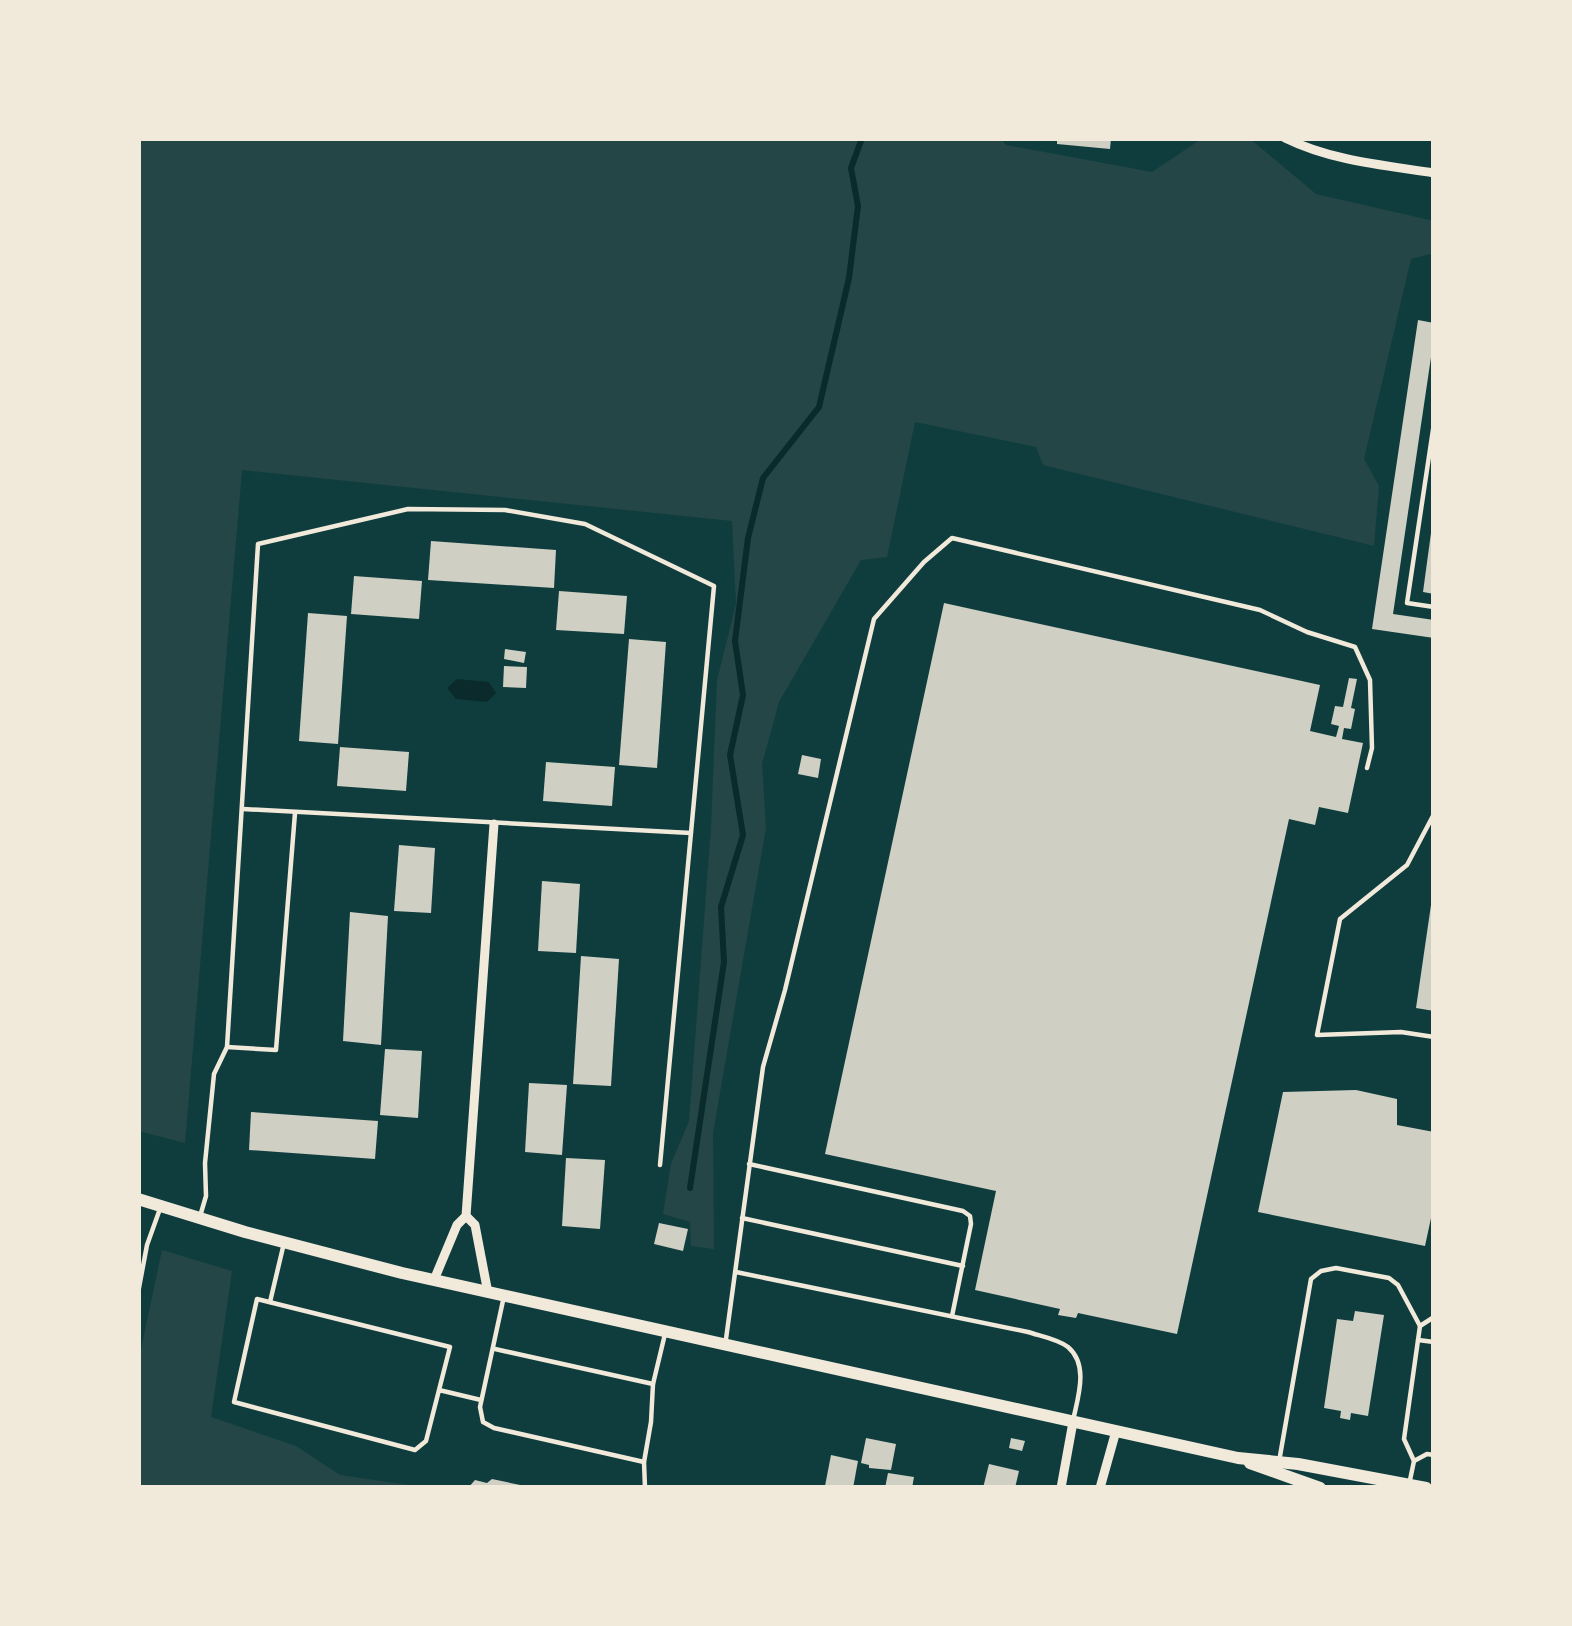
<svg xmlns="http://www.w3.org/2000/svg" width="1572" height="1626" font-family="'Varela Round',sans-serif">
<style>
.green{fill:#244646}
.water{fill:#0a2a2b}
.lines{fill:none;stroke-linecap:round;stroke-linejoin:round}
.stream{stroke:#0a2a2b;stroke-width:6}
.building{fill:#cfcfc3}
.service{stroke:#f1e9da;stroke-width:4.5}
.minor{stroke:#f1e9da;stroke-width:9}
.secondary{stroke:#f1e9da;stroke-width:12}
</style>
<rect width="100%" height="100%" fill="#0f3d3e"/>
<g class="green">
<path d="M138 138H1000L1006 145 1152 172 1203 138H1249L1316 194 1434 221V253L1411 259 1364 459 1379 486 1374 546 1043 465 1036 447 915 422 887 557 861 560 779 702 762 764 766 828 713 1133 714 1249 691 1246 690 1222 663 1214 671 1164 689 1121 711 827 717 680 736 604 732 521 242 470 185 1143 138 1131Z"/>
<path d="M162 1250 232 1271 211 1417 296 1446 340 1475 430 1488H138V1363Z"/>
</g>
<path class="water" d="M457 679 489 682 496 693 487 702 456 699 447 688Z"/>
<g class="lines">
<path class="stream" d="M690 1188 724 962 721 907 743 835 730 755 743 695 735 641 748 538 763 478 819 407 849 278 858 206 851 168 862 138"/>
</g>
<g class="building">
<path d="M1057 138H1111L1110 149 1057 144Z"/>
<path d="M1418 320 1434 323V337L1393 614 1434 620V638L1372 629Z"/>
<path d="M1431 533H1434V594L1423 592Z"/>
<path d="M431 541 556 550 554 588 428 580Z"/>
<path d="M354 576 422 581 419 619 351 614Z"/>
<path d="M559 591 627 596 624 634 556 630Z"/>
<path d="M944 603 1320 685 1310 731 1336 737 1339 726 1331 724 1335 706 1343 707 1349 678 1357 679 1351 708 1355 709 1351 729 1344 728 1342 739 1363 743 1348 813 1319 807 1315 825 1289 819 1177 1334 1078 1313 1076 1318 1058 1315 1060 1309 975 1290 996 1191 825 1154Z"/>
<path d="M308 613 347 616 338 744 299 741Z"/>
<path d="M629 639 666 642 657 768 619 765Z"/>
<path d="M505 649 526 652 524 663 504 659Z"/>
<path d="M504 666 527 667 526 688 503 687Z"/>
<path d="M340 747 409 752 406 791 337 786Z"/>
<path d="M802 755 821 759 818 778 798 774Z"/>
<path d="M546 762 615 767 612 806 543 801Z"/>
<path d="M399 845 435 848 431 913 394 911Z"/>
<path d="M542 881 580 884 576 953 538 951Z"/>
<path d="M1431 905H1434V1011L1416 1008Z"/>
<path d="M350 912 388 916 381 1045 343 1041Z"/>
<path d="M581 956 619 959 611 1086 573 1084Z"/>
<path d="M385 1049 422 1051 418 1118 380 1115Z"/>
<path d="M529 1083 567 1085 562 1155 525 1152Z"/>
<path d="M1356 1090 1397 1099V1125L1434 1132V1204L1425 1246 1258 1212 1283 1092Z"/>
<path d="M251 1112 378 1121 375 1159 249 1150Z"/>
<path d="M566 1158 605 1160 600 1229 562 1226Z"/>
<path d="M659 1223 688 1229 683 1251 654 1244Z"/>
<path d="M1355 1311 1384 1315 1368 1416 1351 1413 1350 1420 1340 1418 1341 1411 1324 1408 1337 1319 1353 1321Z"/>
<path d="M866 1438 896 1444 891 1470 869 1468V1465L861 1463Z"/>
<path d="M1011 1438 1025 1441 1022 1451 1009 1448Z"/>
<path d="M831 1455 858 1461 853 1488 825 1486Z"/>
<path d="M989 1464 1019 1471 1015 1488H983Z"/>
<path d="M888 1473 914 1477 912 1488H885Z"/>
<path d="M492 1479 525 1486V1488H468L475 1480 487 1483Z"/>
</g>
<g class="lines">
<g class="service">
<path d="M1434 423 1407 603 1434 607"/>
<path d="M243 809 691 833"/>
<path d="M1434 814 1407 865 1340 919 1317 1035 1401 1032 1434 1037"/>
<path d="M227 1047 276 1050 295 813"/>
<path d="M749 1164 963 1211 970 1216 971 1224 952 1316"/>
<path d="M201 1213 206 1196 205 1163 214 1074 227 1047 258 544 408 509 505 510 585 524 714 586 660 1165"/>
<path d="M742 1218 963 1266"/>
<path d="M736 1272 1028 1332C1040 1336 1058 1339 1068 1347 1088 1364 1079 1394 1074 1416"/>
<path d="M138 1293 147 1245 161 1206"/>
<path d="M504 1296 480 1407 483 1422 494 1428 644 1462 651 1422 653 1384 665 1334"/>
<path d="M270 1302 284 1243"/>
<path d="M726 1339 763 1067 785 990 874 619 924 562 952 538 1260 610 1307 632 1355 647 1370 680 1372 748 1367 768"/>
<path d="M1418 1340 1434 1342"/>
<path d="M495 1349 653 1384"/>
<path d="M439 1390 426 1441 415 1450 234 1402 257 1299 450 1347 439 1390 481 1400"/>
<path d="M1280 1456 1311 1279 1321 1271 1336 1268 1389 1278 1398 1285 1420 1326"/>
<path d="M1414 1461 1427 1454 1434 1455"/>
<path d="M644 1462 645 1488"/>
<path d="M1410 1480 1414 1461 1404 1439 1420 1326 1434 1317"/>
</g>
<g class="minor">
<path d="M1285 138C1332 161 1383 165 1434 173"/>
<path d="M466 1216 475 1225 488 1293"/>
<path d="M434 1280 457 1225 466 1216 494 824"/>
<path d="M1061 1488 1073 1422"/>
<path d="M1100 1488 1116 1431"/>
</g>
<g class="secondary">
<path d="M138 1199 245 1232 402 1273 1238 1458 1298 1464 1426 1488"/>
<path d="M1250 1463 1320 1488"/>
</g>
</g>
<rect width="1572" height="1626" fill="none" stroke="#f1e9da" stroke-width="282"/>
</svg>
